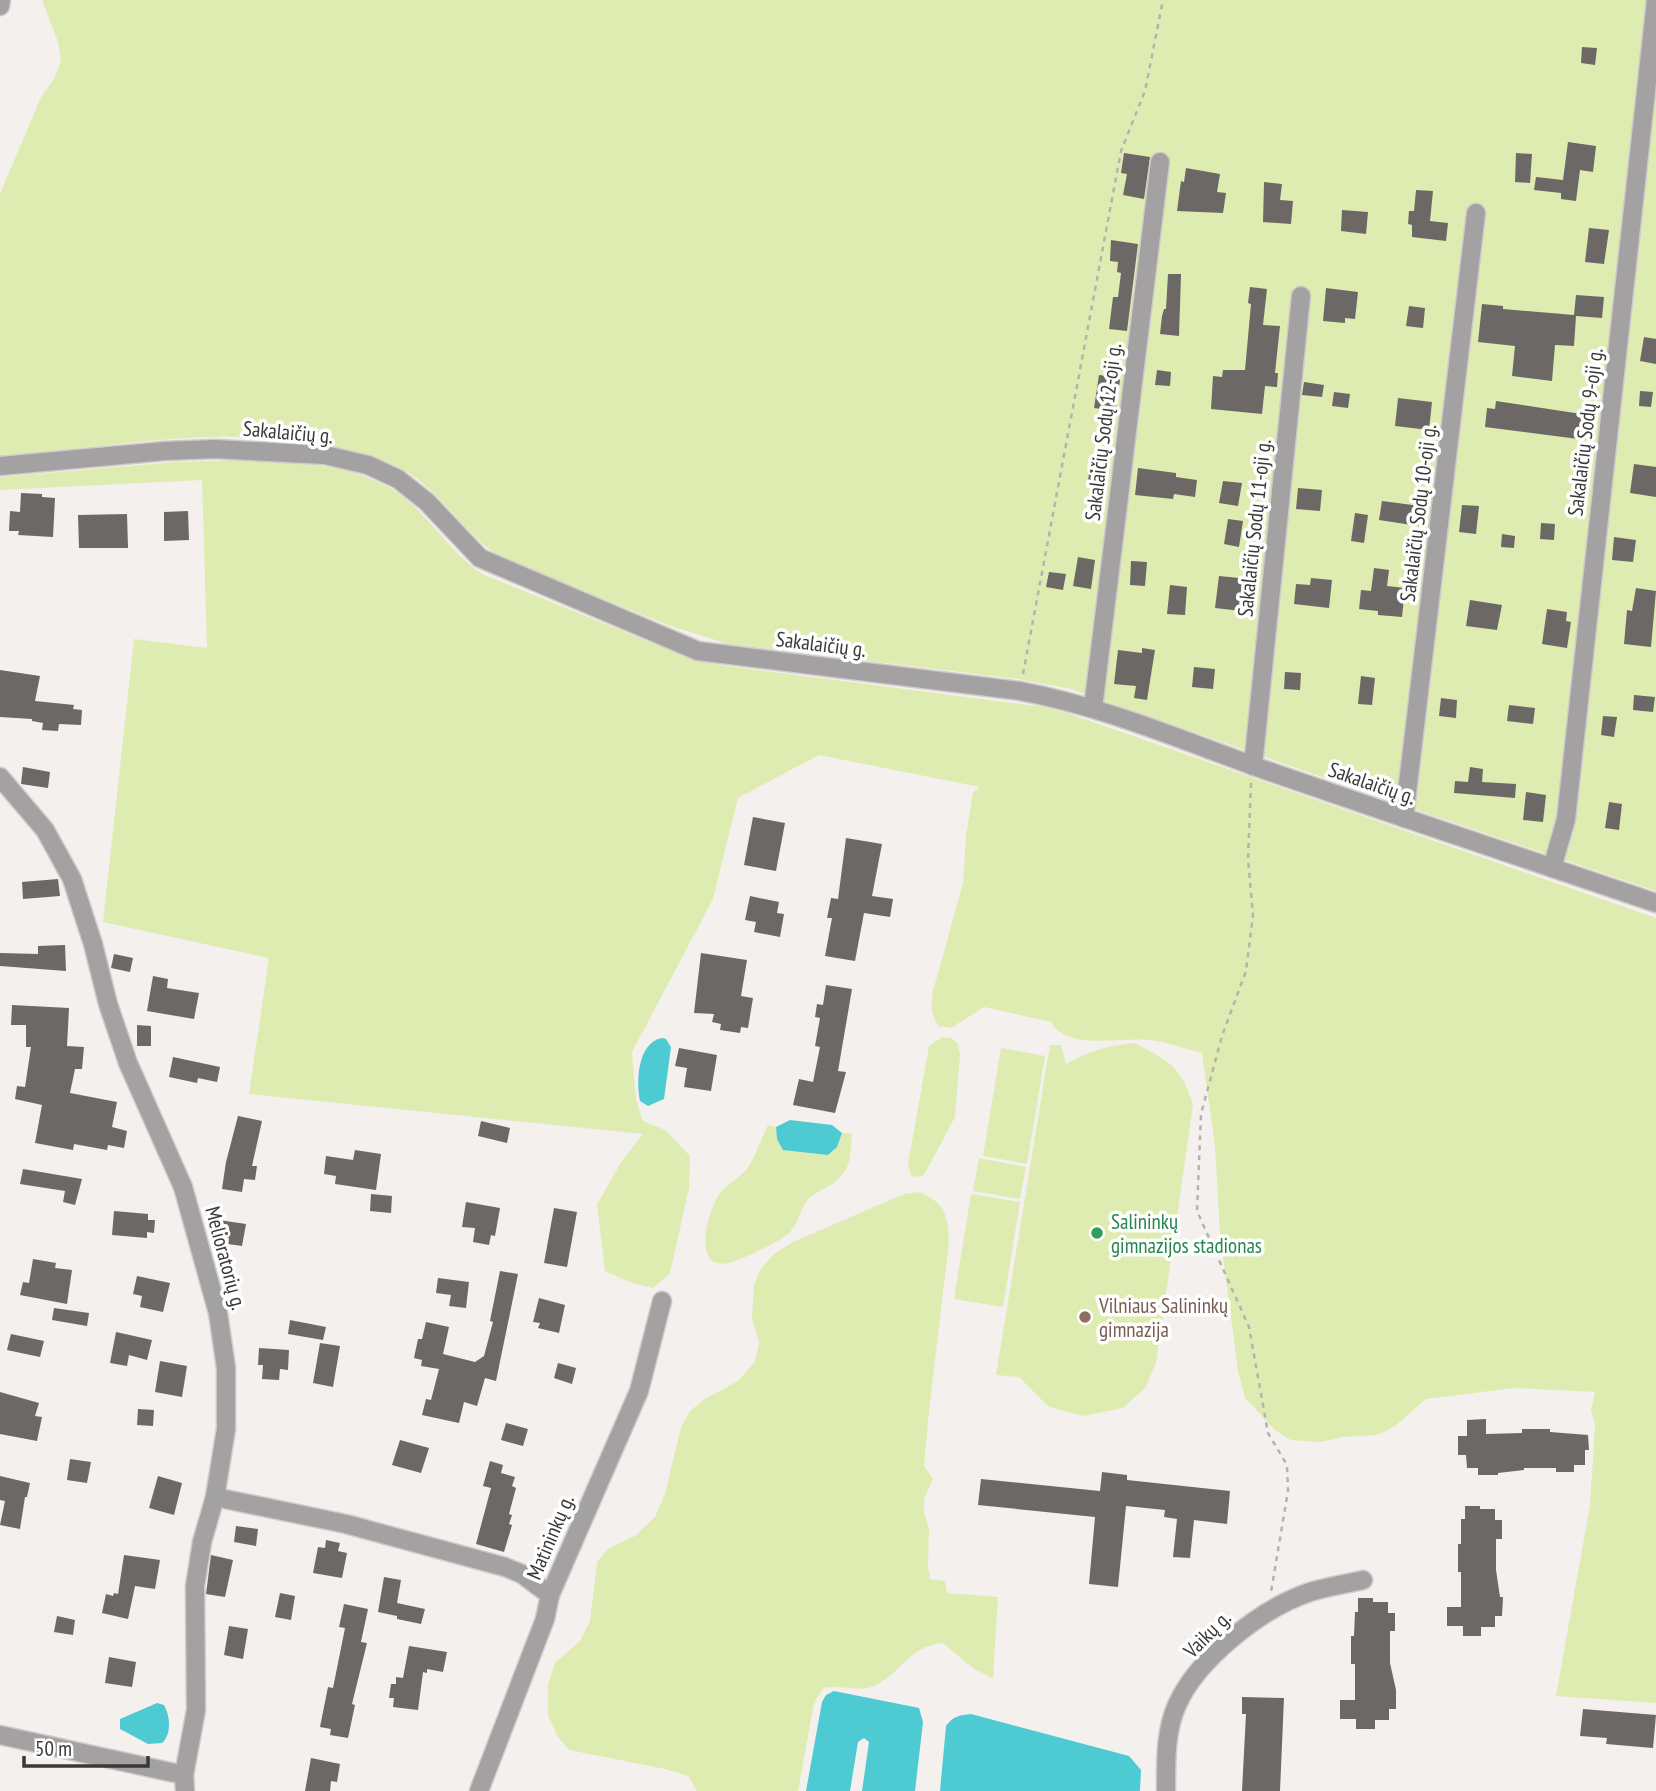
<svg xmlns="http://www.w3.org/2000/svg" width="1656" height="1791" font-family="'PT Sans Narrow',sans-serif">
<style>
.green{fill:#deecb2}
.water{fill:#4ecad2}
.building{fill:#6c6866}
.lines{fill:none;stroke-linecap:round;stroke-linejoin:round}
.street-casing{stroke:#cfcbca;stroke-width:21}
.path{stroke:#b5b2b0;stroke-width:2.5;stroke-dasharray:5 5;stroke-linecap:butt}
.street{stroke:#a3a1a1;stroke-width:18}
.leisure-dot{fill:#2e9e5b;stroke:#fffefe;stroke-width:2.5}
.education-dot{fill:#8d6e63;stroke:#fffefe;stroke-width:2.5}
.labels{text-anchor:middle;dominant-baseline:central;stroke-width:7;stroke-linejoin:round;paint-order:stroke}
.street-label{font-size:21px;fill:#3a3938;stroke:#fffefe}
.leisure-label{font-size:21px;fill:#27864d;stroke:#fffefe;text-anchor:start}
.education-label{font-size:21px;fill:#785e54;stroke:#fffefe;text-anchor:start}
</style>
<rect width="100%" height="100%" fill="#f4f0ee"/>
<g class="green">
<path d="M42 0H1656V891L1396 803 1071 689 1018 679 728 644 668 625 504 559C463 536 440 486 396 466 318 431 221 434 138 442 92 446 46 455 0 456V194L41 97 54 79 61 61 58 42Z"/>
<path d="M236 460C293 463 359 461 406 499 433 522 452 554 482 574L682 655 720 665 1044 707 1067 713 1656 918V1703L1556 1696 1590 1505 1595 1424 1591 1410 1595 1392 1514 1388 1426 1399 1394 1427 1377 1435 1343 1437 1320 1442 1291 1440 1276 1431 1245 1398 1238 1371 1220 1234 1215 1146 1202 1053C1185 1049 1166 1041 1149 1040 1122 1037 1066 1051 1051 1022L984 1007 951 1028 939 1026C930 1014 931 1005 933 991L963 883 966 836 973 792 980 787 819 755 738 798 713 899 632 1052 636 1100 643 1121 665 1130 690 1156 689 1188 670 1273 653 1288 632 1283 605 1271 597 1205 621 1162 643 1134 249 1094 269 958 103 922 134 639 207 648 202 480 0 490V477L176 462Z"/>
<path d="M942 1037 951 1038 958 1044 960 1055 955 1117 924 1175 917 1177 911 1175 908 1164 929 1046Z"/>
<path d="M1135 1043C1170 1062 1180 1065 1193 1104L1156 1363 1145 1388 1123 1408 1083 1416 1049 1407 1019 1377 996 1375 1050 1045H1061L1066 1064C1088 1051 1110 1045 1135 1043Z"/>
<path d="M1001 1048 1045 1056 1027 1164 983 1156Z"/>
<path d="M768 1125 776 1127 777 1139 837 1147 842 1133H852C849 1160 853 1172 827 1187 821 1191 813 1194 809 1198 800 1208 799 1222 791 1231 784 1240 747 1257 735 1261 692 1277 705 1218 717 1198 725 1183 742 1179 750 1164 757 1152 762 1138 768 1125Z"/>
<path d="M979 1158 1026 1167 1020 1199 973 1191Z"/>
<path d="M919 1192C945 1202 948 1216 949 1242L929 1411 924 1466 933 1479 924 1499V1513L929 1528 928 1567 930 1579 945 1581 947 1593 998 1597 993 1678 974 1669 943 1643C906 1648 905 1669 878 1684 861 1694 841 1684 823 1688L814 1703 798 1791H697L688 1776 665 1769 569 1750 558 1737 548 1716V1684L555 1663 580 1641 590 1621 597 1562 609 1548 635 1536 655 1517 665 1494 681 1427 690 1411 705 1399 738 1381 755 1362 759 1342 752 1319 754 1285 760 1270 774 1254 793 1242 904 1194Z"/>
<path d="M971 1194 1020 1202 1003 1307 954 1299Z"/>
</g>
<g class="water">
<path d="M662 1038 666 1039 671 1047 664 1099 648 1106 640 1101C636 1082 637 1043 662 1038Z"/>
<path d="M790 1120 832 1125 842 1133 837 1147 828 1155 783 1150 777 1139 776 1127Z"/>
<path d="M834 1691 919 1708 923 1722 915 1791H862L869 1742 864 1738 858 1742 850 1791H806L822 1702 826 1695Z"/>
<path d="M157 1703 164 1705C170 1716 172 1734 162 1743L148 1744 120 1729V1719Z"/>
<path d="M971 1714 1129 1756 1141 1770 1140 1791H940L946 1726C953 1716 960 1715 971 1714Z"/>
</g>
<g class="building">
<path d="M1582 47 1597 48 1595 65 1581 63Z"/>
<path d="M1568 142 1596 146 1593 172 1580 170 1576 201 1561 199V193L1534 190 1536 177 1563 180Z"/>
<path d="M1124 153 1150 157 1144 199 1123 195 1127 174 1121 173Z"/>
<path d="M1516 153 1532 154 1530 183 1515 182Z"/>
<path d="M1186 168 1220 174 1217 192 1226 193 1223 213 1177 211 1181 181 1184 182Z"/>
<path d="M1264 182 1282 184 1280 200 1293 201 1291 224 1263 222Z"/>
<path d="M1416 190 1433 191 1430 221 1448 223 1446 241 1412 237V225L1408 224 1409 211H1414Z"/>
<path d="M1342 210 1368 212 1366 234 1341 231Z"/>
<path d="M1589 228 1609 230 1604 264 1585 262Z"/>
<path d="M1111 240 1138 244 1127 331 1109 329 1113 297H1118L1121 273 1117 272 1118 262 1110 261Z"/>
<path d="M1168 274H1181L1179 336 1160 334 1162 316 1164 309H1166Z"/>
<path d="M1250 287 1267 289 1263 325 1280 326 1275 373H1278L1277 387 1265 386 1262 414 1211 409 1213 376 1222 377 1223 370H1245L1251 304 1248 303Z"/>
<path d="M1326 288 1358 292 1355 319 1345 318V323L1323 321Z"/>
<path d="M1576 295 1604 297 1602 318 1576 316 1574 346 1555 345 1552 381 1512 376 1515 346 1478 342 1482 304 1503 306V309L1574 315Z"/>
<path d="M1409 306 1425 308 1423 328 1406 326Z"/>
<path d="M1644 337 1656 339V364L1640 361Z"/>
<path d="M1109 362 1122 364 1116 411 1094 408 1099 375 1107 376Z"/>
<path d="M1157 370 1171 372 1170 386 1155 385Z"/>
<path d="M1304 382 1324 385 1322 397 1302 395Z"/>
<path d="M1640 391 1653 392 1651 407 1639 406Z"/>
<path d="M1334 392 1350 394 1348 408 1332 406Z"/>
<path d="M1398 398 1432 402 1429 430 1395 426Z"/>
<path d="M1496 401 1588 415 1586 440 1485 427 1487 408 1495 409Z"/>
<path d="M1634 464 1656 467V497L1630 493Z"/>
<path d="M1090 467 1105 469 1103 483 1088 481Z"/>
<path d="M1138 468 1176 473V477L1197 480 1195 497 1174 494 1173 499 1135 495Z"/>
<path d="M1223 481 1242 483 1238 506 1219 503Z"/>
<path d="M1298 488 1322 490 1320 511 1296 509Z"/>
<path d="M21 493 42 494V497L55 498 53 537 18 535 19 531H9L10 511 20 512Z"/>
<path d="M1382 501 1428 507 1425 527 1379 520Z"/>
<path d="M1462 505 1479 506 1476 534 1459 532Z"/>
<path d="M188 511 189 540 164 541V512Z"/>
<path d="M1355 513 1368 515 1364 543 1351 541Z"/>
<path d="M127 514 128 548H79L78 515Z"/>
<path d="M1228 519 1243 521 1239 547 1224 544Z"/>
<path d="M1541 523 1555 524 1554 540 1540 539Z"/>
<path d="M1502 534 1515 536 1514 548 1501 547Z"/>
<path d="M1614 537 1636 540 1633 562 1612 560Z"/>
<path d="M1078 557 1095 560 1091 589 1073 586Z"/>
<path d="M1131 561 1147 562 1145 586 1130 585Z"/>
<path d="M1374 568 1389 570 1387 586 1405 588 1402 617 1378 615V611L1359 609 1361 590 1371 591Z"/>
<path d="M1049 572 1066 574 1063 590 1046 587Z"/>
<path d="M1219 576 1249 579 1248 588H1253L1250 612 1215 608Z"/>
<path d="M1311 578 1332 580 1329 608 1294 604 1296 584 1310 585Z"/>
<path d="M1170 585 1187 587 1185 615 1167 614Z"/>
<path d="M1636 588 1656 591 1651 647 1624 644 1627 610 1632 611Z"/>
<path d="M1470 600 1502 605 1497 630 1466 626Z"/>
<path d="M1547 609 1567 612 1566 621 1571 622 1567 648 1542 644Z"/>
<path d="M1142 648 1155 650 1147 700 1134 698 1136 686 1114 684 1118 650 1142 653Z"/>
<path d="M1194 667 1215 669 1213 689 1192 687Z"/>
<path d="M0 670 40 676 35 701 74 705 73 709 82 710 81 725 59 724 58 731 42 730 43 723 32 721V719L0 717Z"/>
<path d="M1285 672 1301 673 1300 690 1284 689Z"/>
<path d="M1361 676 1375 678 1372 705 1358 704Z"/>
<path d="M1634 695 1655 697 1653 712 1633 710Z"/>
<path d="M1441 698 1457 700 1456 718 1439 716Z"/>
<path d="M1509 705 1535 708 1533 724 1507 721Z"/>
<path d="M1603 716 1617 717 1614 737 1601 735Z"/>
<path d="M23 767 50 772 48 788 21 784Z"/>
<path d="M1470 767 1483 769 1482 782 1516 784 1515 798 1454 793 1455 781 1468 782Z"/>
<path d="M1526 792 1546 795 1543 822 1523 820Z"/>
<path d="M1609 802 1622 804 1619 830 1605 828Z"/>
<path d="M753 817 785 823 776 871 744 865Z"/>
<path d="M846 838 882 844 872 896 893 899 890 917 864 913 855 961 825 956 832 918H827L831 898 838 899Z"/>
<path d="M58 879 60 896 23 899 22 882Z"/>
<path d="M750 896 779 902 777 913 784 914 780 937 754 932 756 922 745 920Z"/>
<path d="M65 945 66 971 0 966V953L38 954V946Z"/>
<path d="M701 953 747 960 741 996 753 998 748 1028 741 1027 740 1033 720 1030 721 1024 712 1022 714 1014 694 1013Z"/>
<path d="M114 954 133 958 130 972 111 968Z"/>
<path d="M153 976 168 979 167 988 199 993 194 1019 147 1011Z"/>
<path d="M826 985 852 989 838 1071 846 1072 835 1113 793 1105 799 1079 813 1082 820 1047 815 1046 820 1018 815 1017 817 1004 823 1005Z"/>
<path d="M12 1005 69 1008 67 1046 84 1047 82 1069H75L70 1093 117 1102 112 1127 127 1131 124 1148 108 1145 107 1150 74 1144 73 1150 35 1143 42 1105 15 1099 17 1086 25 1087 31 1047H26V1025H11Z"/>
<path d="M137 1025 151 1026V1046H137Z"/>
<path d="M679 1048 717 1055 711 1091 684 1087 687 1068 675 1066Z"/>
<path d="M173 1057 220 1067 217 1082 198 1078 197 1083 169 1077Z"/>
<path d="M238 1116 262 1121 252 1166H257L255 1180 244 1179 242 1192 222 1189 226 1162Z"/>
<path d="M481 1121 510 1128 507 1143 478 1136Z"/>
<path d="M355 1150 381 1154 376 1190 335 1184 336 1176 324 1174 326 1156 353 1160Z"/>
<path d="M23 1169 82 1179 75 1205 63 1202 65 1191 20 1184Z"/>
<path d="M371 1194 392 1196 391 1213 370 1211Z"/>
<path d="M466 1202 500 1208 495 1236 491 1235 489 1245 473 1242 475 1228 462 1227Z"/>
<path d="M554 1208 577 1212 567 1267 544 1263Z"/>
<path d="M114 1211 148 1214V1220H155L154 1233 147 1232V1238L112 1235Z"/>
<path d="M219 1220 246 1224 242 1246 228 1244 229 1238 217 1236Z"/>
<path d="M33 1259 56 1263 55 1268 72 1270 67 1304 20 1295 23 1282 29 1283Z"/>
<path d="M500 1271 518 1274 496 1381 485 1378 477 1406 464 1402 459 1423 422 1415 426 1399 431 1400 439 1369 421 1366 422 1360 414 1358 418 1339H422L426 1322 449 1327 443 1354 475 1362 484 1356 493 1322 490 1321Z"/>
<path d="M137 1276 170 1283 163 1312 140 1307 142 1296 133 1294Z"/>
<path d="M438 1278 469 1282 466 1308 449 1306 451 1295 436 1293Z"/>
<path d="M539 1298 565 1305 559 1333 538 1328 540 1323 533 1322Z"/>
<path d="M54 1308 89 1313 87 1326 52 1320Z"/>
<path d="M290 1320 326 1327 323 1340 288 1334Z"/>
<path d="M116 1332 152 1340 147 1360 129 1355 127 1366 110 1363Z"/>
<path d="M11 1334 44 1341 40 1357 7 1350Z"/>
<path d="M320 1343 340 1346 333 1387 313 1383Z"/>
<path d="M259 1348 289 1350 288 1370 280 1369 279 1380 262 1379 263 1365H258Z"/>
<path d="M160 1361 187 1366 182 1397 155 1392Z"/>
<path d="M558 1363 576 1368 572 1384 554 1378Z"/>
<path d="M0 1392 39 1403 35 1416 42 1417 37 1441 0 1434Z"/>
<path d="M138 1409 154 1410 153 1426 137 1425Z"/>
<path d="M1486 1419V1434L1522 1433V1429H1550V1432L1588 1435 1589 1450H1585V1465H1574V1472H1556V1468H1524V1470L1498 1473V1475H1478V1468H1467L1466 1455H1458V1436H1467V1420Z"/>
<path d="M506 1423 528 1429 523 1446 501 1440Z"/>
<path d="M400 1440 429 1448 421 1473 392 1465Z"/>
<path d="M70 1459 91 1462 87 1483 67 1480Z"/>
<path d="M490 1461 503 1465 501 1473 515 1477 512 1486 516 1488 509 1514 512 1515 509 1524 512 1525 504 1552 476 1544 491 1488 483 1486Z"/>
<path d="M1102 1472 1127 1475V1480L1230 1491 1227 1524 1194 1520 1190 1558 1173 1557 1177 1519 1164 1517 1165 1510 1126 1506 1118 1587 1089 1584 1095 1517 978 1505 981 1479 1100 1491Z"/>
<path d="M0 1476 30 1483 27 1497H25L20 1529 0 1525 5 1501 0 1500Z"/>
<path d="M158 1476 182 1483 174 1515 149 1508Z"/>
<path d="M1465 1506H1480V1509H1495V1520H1502V1539H1496V1570L1500 1597H1503L1502 1616H1495V1627H1481V1636H1463V1626H1447V1607H1461V1572H1458V1544H1461V1519H1465Z"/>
<path d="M236 1526 258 1529 256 1546 234 1542Z"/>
<path d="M326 1540 340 1543 338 1551 347 1553 342 1578 313 1573 318 1547 325 1548Z"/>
<path d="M124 1555 160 1560 155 1589 135 1586 128 1619 102 1613 106 1594 113 1596 114 1593 118 1594Z"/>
<path d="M211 1555 233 1560 225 1597 206 1594Z"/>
<path d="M384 1577 401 1580 397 1603 425 1609 421 1624 397 1619V1616L378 1612Z"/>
<path d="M280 1593 295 1596 291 1620 275 1617Z"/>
<path d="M1358 1598H1373V1602H1388V1613H1395V1631H1390V1663L1396 1690V1709H1389V1720H1375V1729H1356V1719H1340V1700H1355V1664H1351V1636H1354L1355 1612H1358Z"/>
<path d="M344 1604 368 1609 361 1642 367 1643 352 1704 355 1705 348 1738 330 1735 331 1729 320 1727 328 1687 333 1688 345 1628 339 1627Z"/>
<path d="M57 1616 75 1620 73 1635 54 1632Z"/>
<path d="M229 1626 248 1629 243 1659 224 1655Z"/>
<path d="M409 1646 447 1652 443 1672 427 1669V1673L423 1672 418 1710 393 1707 394 1698H389L391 1684H396V1677L403 1678Z"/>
<path d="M109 1657 136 1662 132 1687 105 1683Z"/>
<path d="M1242 1697 1284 1698 1280 1791H1242L1246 1714H1242Z"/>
<path d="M1583 1709 1656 1715 1653 1748 1606 1744 1607 1738 1580 1736Z"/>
<path d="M311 1758 340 1764 337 1782 331 1781 330 1791H305Z"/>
</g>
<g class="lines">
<g class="street-casing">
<g id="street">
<path d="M0 6 1 0"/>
<path d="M0 466 165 451 215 449 325 455 368 465 398 479 427 502 480 558 698 651 1020 691C1106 707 1186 742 1268 771 1397 816 1527 859 1656 903"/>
<path d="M1093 708 1160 162"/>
<path d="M1253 766 1301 296"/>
<path d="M0 777 45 830 72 879 93 944 108 1004 128 1063 183 1187 218 1313 226 1368V1429L215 1497 202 1542 195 1586 196 1710 184 1775 185 1791"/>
<path d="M1404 818 1476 213"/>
<path d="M1552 868 1566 819 1656 0"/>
<path d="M215 1497 346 1524 505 1567 522 1574 550 1595"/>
<path d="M0 1735 184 1775"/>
<path d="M479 1791 545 1619 550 1595 639 1391 662 1301"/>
<path d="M1166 1791C1166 1764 1165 1731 1177 1705 1197 1659 1262 1608 1310 1592 1327 1587 1345 1584 1363 1580"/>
</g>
</g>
<g class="path">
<path d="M1023 674 1121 151 1145 91 1163 0"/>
<path d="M1251 783 1248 859 1253 915 1246 971 1222 1036 1201 1114 1197 1211 1249 1327 1268 1433 1287 1465 1288 1491 1271 1592"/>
</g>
<use href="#street" class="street"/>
</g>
<circle class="leisure-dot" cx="1097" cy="1233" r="7"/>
<circle class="education-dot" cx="1085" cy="1317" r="7"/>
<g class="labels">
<g class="street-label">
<text transform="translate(288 432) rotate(5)">Sakalaičių g.</text>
<text transform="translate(1103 432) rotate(-83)">Sakalaičių Sodų 12-oji g.</text>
<text transform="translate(1585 432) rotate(-83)">Sakalaičių Sodų 9-oji g.</text>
<text transform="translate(1418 513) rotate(-83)">Sakalaičių Sodų 10-oji g.</text>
<text transform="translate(1254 528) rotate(-84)">Sakalaičių Sodų 11-oji g.</text>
<text transform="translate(821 644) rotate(7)">Sakalaičių g.</text>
<text transform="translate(1372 783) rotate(19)">Sakalaičių g.</text>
<text transform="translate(226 1258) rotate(75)">Melioratorių g.</text>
<text transform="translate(550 1537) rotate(-67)">Matininkų g.</text>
<text transform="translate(1207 1634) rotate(-45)">Vaikų g.</text>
</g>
<g class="leisure-label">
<text x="1111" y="1221">Salininkų<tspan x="1111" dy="24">gimnazijos stadionas</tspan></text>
</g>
<g class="education-label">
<text x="1099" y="1305">Vilniaus Salininkų<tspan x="1099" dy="24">gimnazija</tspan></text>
</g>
</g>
<path d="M24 1756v10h124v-10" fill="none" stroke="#3a3938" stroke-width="3.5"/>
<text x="35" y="1756" font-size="21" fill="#3a3938" stroke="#fffefe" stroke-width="5" paint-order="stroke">50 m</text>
</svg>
